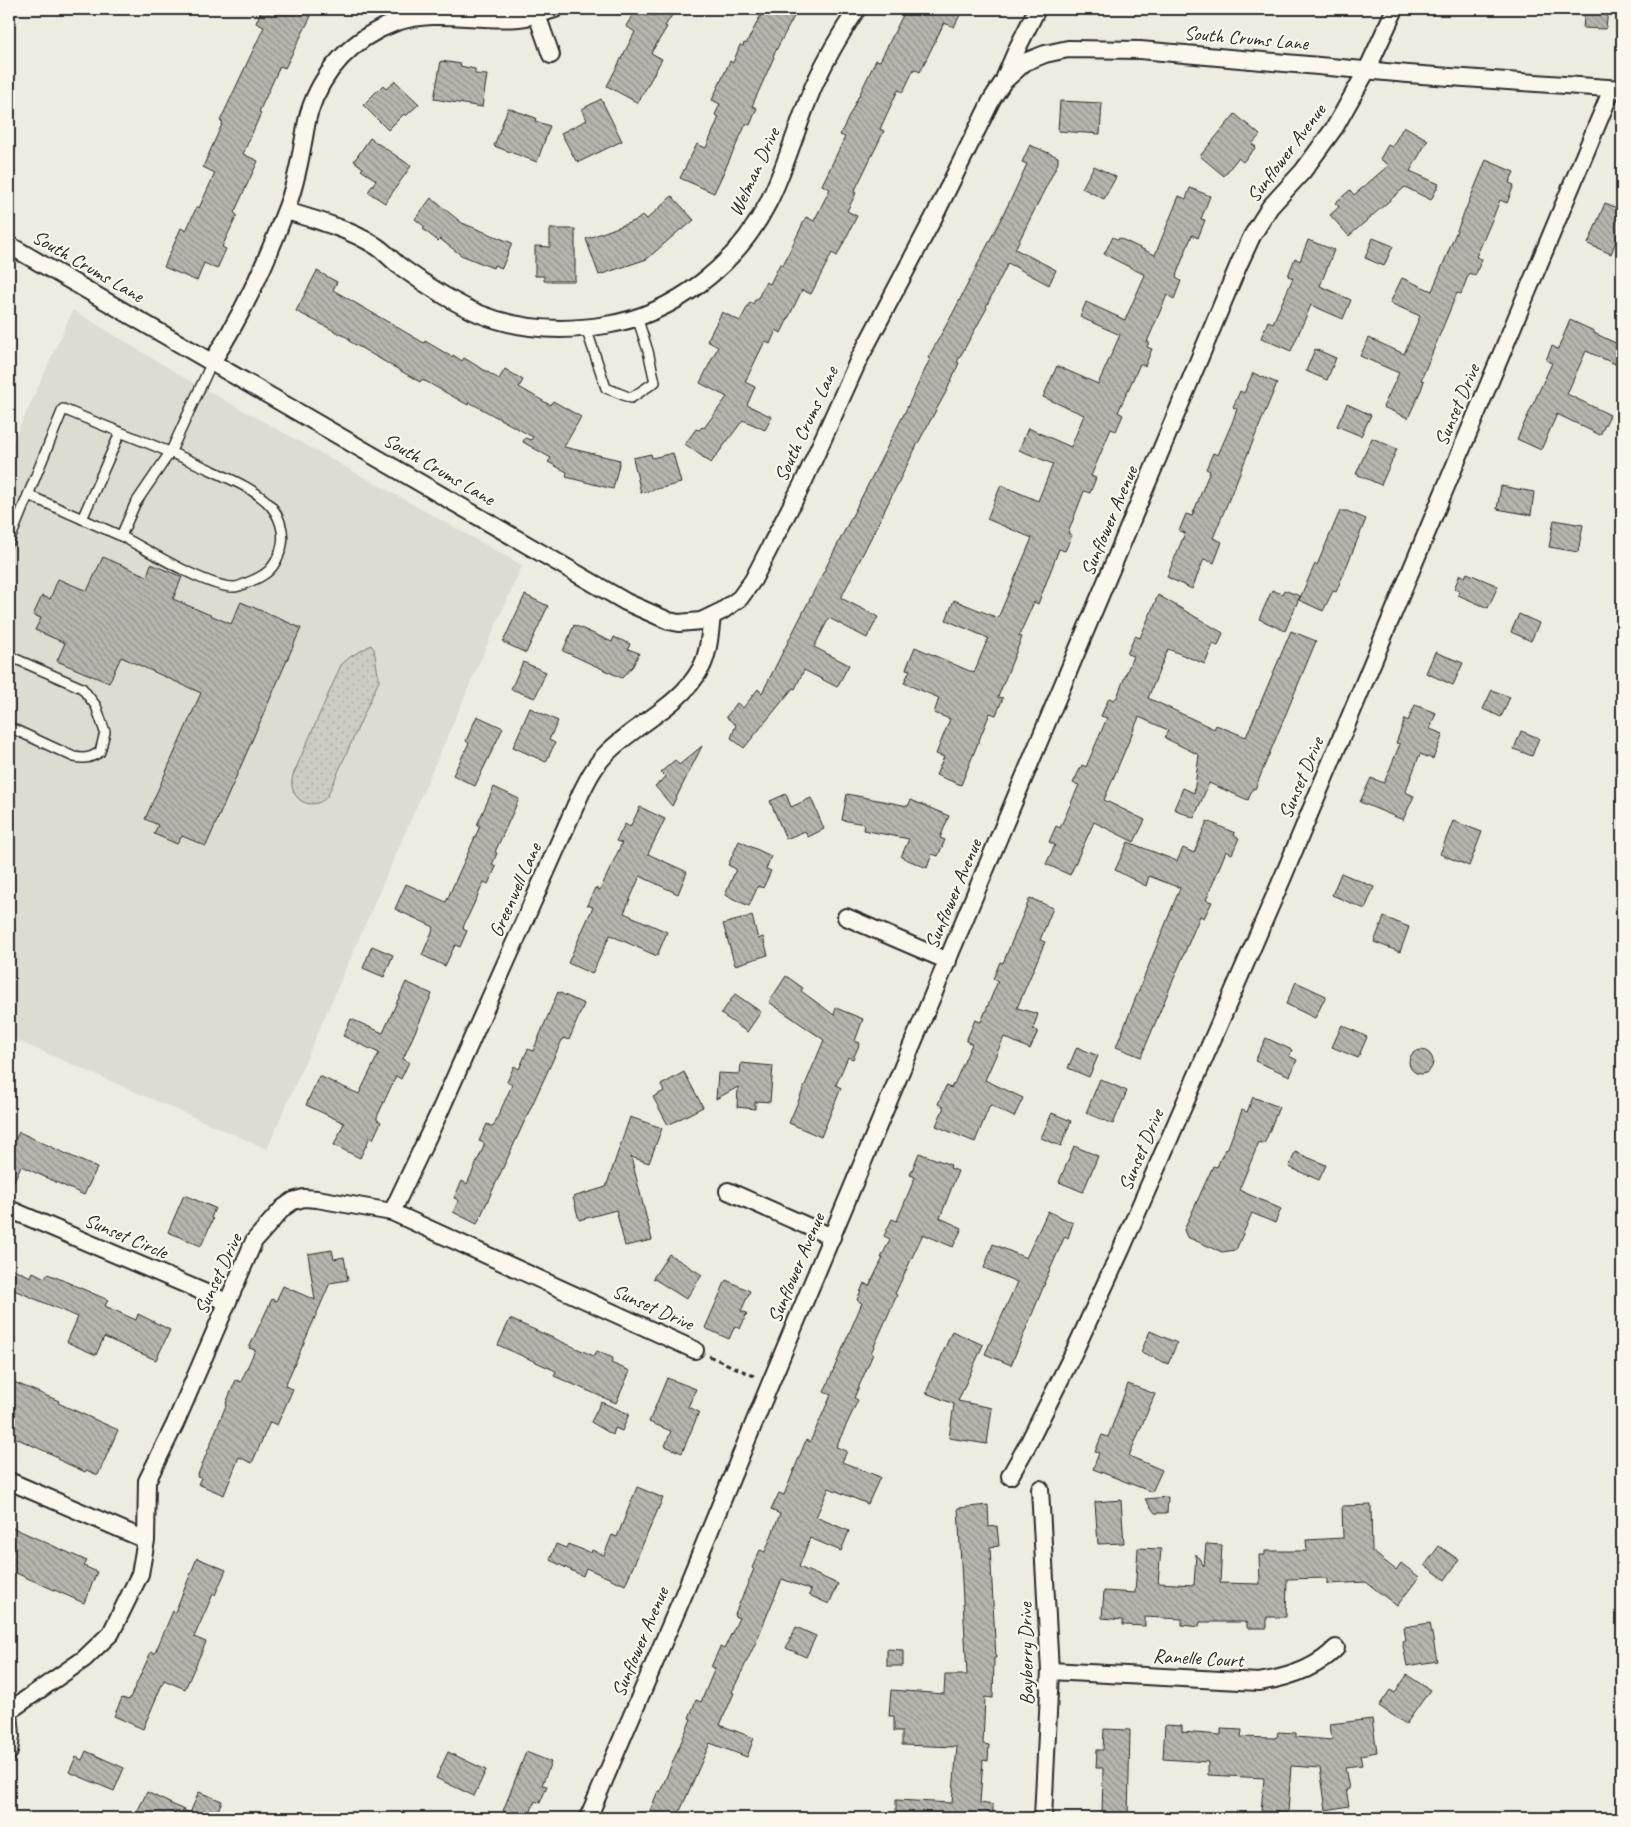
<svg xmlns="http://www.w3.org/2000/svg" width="1631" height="1827" font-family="Caveat,sans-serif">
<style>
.built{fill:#dedbd1}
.grass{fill:url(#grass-dots);stroke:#7c7b76}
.building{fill:url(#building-back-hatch);stroke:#2b2b2b}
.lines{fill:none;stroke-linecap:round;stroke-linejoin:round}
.lane-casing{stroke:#2b2b2b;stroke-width:12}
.street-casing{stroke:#2b2b2b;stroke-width:20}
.path{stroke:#2b2b2b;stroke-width:3;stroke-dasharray:5 4;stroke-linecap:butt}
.lane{stroke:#fbf7ec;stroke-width:9}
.street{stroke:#fbf7ec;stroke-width:16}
.labels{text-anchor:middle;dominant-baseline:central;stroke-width:4.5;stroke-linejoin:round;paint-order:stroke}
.street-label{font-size:20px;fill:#2b2b2b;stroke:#fbf7ec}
</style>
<defs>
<pattern id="grass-dots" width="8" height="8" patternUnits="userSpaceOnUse" patternTransform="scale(1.25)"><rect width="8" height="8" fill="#cecbc2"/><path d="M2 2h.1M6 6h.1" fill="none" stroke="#b1aea7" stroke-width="1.8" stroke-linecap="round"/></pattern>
<pattern id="building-back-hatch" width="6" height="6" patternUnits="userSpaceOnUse" patternTransform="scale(1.25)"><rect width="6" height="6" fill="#b8b5ae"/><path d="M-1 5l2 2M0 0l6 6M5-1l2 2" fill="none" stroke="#96938e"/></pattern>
</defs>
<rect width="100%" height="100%" fill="#eeebe0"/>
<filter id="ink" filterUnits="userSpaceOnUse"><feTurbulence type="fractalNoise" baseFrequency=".02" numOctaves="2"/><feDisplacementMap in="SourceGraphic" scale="10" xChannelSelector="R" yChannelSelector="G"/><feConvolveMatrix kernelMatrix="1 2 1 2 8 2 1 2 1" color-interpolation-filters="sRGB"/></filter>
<g filter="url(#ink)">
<path class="built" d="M73 310 183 377 522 565 267 1149 9 1037V451Z"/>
<path class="grass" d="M371 645 374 649 379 681 373 694 327 797C310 814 286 797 293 775L341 665 350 657Z"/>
<g class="building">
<path d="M262 9H295L311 16 285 68 280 66 259 112 261 113 243 154 258 161 234 213 237 215 222 247 226 249 217 269 204 263 197 281 164 267 181 228 186 231 197 206 199 208 215 173 203 167 223 122 220 121 264 27 256 23Z"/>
<path d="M636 9H676L665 26 667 27 651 53 662 59 638 103 607 86 635 32 626 26Z"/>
<path d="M764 9H798L773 56 774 57 752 106 757 108 750 125 746 124 714 193 680 178 697 144 706 148 719 117 715 115 720 104 712 100 730 61 733 63 740 45 743 46 744 43 746 44Z"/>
<path d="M906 9H963L954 27 944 23 920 72 914 69 903 92 898 90 880 129 884 131 854 192 856 193 847 211 857 216 837 256 832 253 811 294 802 290 781 333 776 330 770 344 765 341 745 382 755 387 747 405 772 417 765 430 743 420 711 463 685 444 696 429 699 430 702 427 704 428 727 397 700 383 718 347 707 341 722 312 740 321 750 302 753 304 755 300H757L766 282 770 284 780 264 783 265 806 217 814 221 830 189 822 185 845 137 840 135 876 60 880 61Z"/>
<path d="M1585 9H1608L1606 29 1583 28Z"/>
<path d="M441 61 461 64 460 66 475 69V74L487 75 482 107 434 99Z"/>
<path d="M395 81 419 104 406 116 404 114 388 130 363 105 383 85 386 89Z"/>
<path d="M601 99 622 141 579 162 578 160 576 161 561 133 587 120 582 109Z"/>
<path d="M1060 101 1102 103 1100 134 1058 131Z"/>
<path d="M508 108 536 118 535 121 550 126 537 162 494 146Z"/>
<path d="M1235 114 1260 135 1252 144 1256 147 1243 162 1238 158 1224 176 1200 156Z"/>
<path d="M1404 126 1428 140 1410 171 1439 184 1431 200 1405 187 1349 236 1330 215 1339 207 1335 203 1350 190 1354 195 1389 165 1380 159 1388 145 1392 147Z"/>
<path d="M370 138 411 166 385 203 368 192 376 180 361 170 363 168 354 161Z"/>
<path d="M1030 145 1058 157V163L1015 249 1056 270 1049 285 1008 263 986 307 987 308 957 362 959 363 946 392 918 443 841 598 878 617 867 638 829 618 814 647 849 665 837 687 804 670 795 689 793 688 744 748 731 738 736 725 726 717 737 703 743 708 758 689 762 693 905 412 930 359 928 358 953 313 1012 197 1027 164 1022 162Z"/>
<path d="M1486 160 1514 172 1509 183 1514 185 1507 203 1500 200 1492 220 1476 257 1482 259 1475 276 1469 273 1461 294 1457 293 1421 380 1424 381 1421 390 1408 418 1383 407 1399 373 1360 356 1369 338 1404 354 1420 316 1390 303 1402 278 1432 291Z"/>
<path d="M1094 166 1116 177 1104 199 1082 188Z"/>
<path d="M1190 188 1210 196 1201 219 1205 220 1198 238 1192 235 1177 273 1176 278 1181 281 1174 299 1167 295 1147 342H1149L1147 347 1152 349 1145 366 1140 364 1118 412 1123 415 1116 431 1111 429 1091 476 1096 478 1090 493 1084 491 1068 533 1072 535 1065 551 1059 549 1038 604 1034 602 1019 636 1022 637 998 697 1003 698 996 715 990 713 961 785 936 775 944 757 936 754 950 719 934 713 939 698 904 683 910 670 906 669 915 647 974 673 988 638 946 620 954 600 998 618 1032 538 987 519 1001 485 1038 501 1053 464 1019 450 1028 428 1071 447 1084 415 1043 397 1057 366 1098 384 1120 335 1080 317 1086 302 1125 320 1145 275 1104 254 1113 237 1118 240 1119 238 1155 255 1179 196 1186 199Z"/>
<path d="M672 196 694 220 682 230 681 229 647 259 599 275 586 239 637 220 643 215 647 219Z"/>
<path d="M431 198 462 223 512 243 502 268 494 265 493 268 461 255 440 239 438 241 423 229 425 227 415 219Z"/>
<path d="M1605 203 1622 210V225L1611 254 1588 244Z"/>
<path d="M550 229H575V281H544V276H535V246L550 247Z"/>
<path d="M1373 238 1393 246 1384 266 1365 258Z"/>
<path d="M1308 240 1334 250 1320 286 1351 300 1343 319 1311 305 1291 351 1261 338 1268 321 1273 323 1293 278 1288 276 1295 258 1300 261Z"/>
<path d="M317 271 337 282 333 290 424 343 425 341 452 357 453 355 462 361 464 358 499 379 505 369 523 380 519 387 550 405 553 401 581 417 564 447 620 460 613 489 566 477 567 472 548 462 551 458 523 442 525 438 531 440 533 437 469 402 468 405 427 382 421 380 420 382 349 341 350 339 296 311Z"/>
<path d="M1570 320 1594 331V333L1622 346V367L1586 351 1567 394 1610 415 1600 435 1557 414 1541 450 1517 439 1552 363 1546 360 1552 346 1558 349Z"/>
<path d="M1315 349 1336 358 1327 380 1306 371Z"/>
<path d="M1253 373 1277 383 1213 538 1222 542 1214 563 1204 559 1192 589 1167 577 1185 533 1179 531 1186 514 1192 516 1210 471 1206 469 1213 453 1218 455 1232 423 1237 409 1233 407 1240 391 1244 393Z"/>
<path d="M1347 404 1371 415 1361 436 1337 426Z"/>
<path d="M1372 438 1397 449 1381 485 1356 474Z"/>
<path d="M673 453 681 483 641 493 633 458 651 454 652 458Z"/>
<path d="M1501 486 1534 492 1531 515 1497 509Z"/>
<path d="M1340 511H1347L1366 519 1336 592 1333 591 1323 611 1299 600 1315 564 1317 565Z"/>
<path d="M1554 520 1583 525 1578 552 1549 547Z"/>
<path d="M103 557 147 576 151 564 182 577 173 599 231 624 241 602 301 628 206 846 182 836 177 844 154 834 158 825 145 819 201 693 121 657 109 683 57 661 65 643 35 630 41 618 33 615 42 596 50 599 58 579 87 591Z"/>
<path d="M1467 573 1498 586 1488 608 1458 595 1459 591 1454 589 1460 574 1465 577Z"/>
<path d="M1272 590 1282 594 1284 590 1300 596 1285 631 1259 619Z"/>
<path d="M525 595 548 606 526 653 503 642Z"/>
<path d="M1158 595 1223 633 1218 646 1213 644 1205 664 1168 649 1148 698 1214 729 1216 725 1246 737 1291 631 1316 641 1266 762 1255 789 1253 788 1248 800 1209 783 1194 818 1174 809 1183 788 1194 793 1199 755 1165 738 1168 730 1139 717 1104 800 1145 820 1134 842 1094 822 1070 875 1046 864 1055 845 1049 842 1056 826 1060 828 1079 785 1073 783 1082 765 1086 767 1107 718 1101 716 1109 698 1114 700 1117 697 1133 656 1127 654 1135 636 1140 638Z"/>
<path d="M1519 614 1539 623 1531 641 1511 632Z"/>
<path d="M574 625 612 642 614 637 630 644 628 649 639 653 633 666 622 678 563 651Z"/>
<path d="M1435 652 1463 663 1453 685 1426 673Z"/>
<path d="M523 662 546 672 535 698 511 689Z"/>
<path d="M1492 690 1510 697 1501 717 1483 709Z"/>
<path d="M1415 705 1436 713 1430 729 1443 734 1433 759 1420 754 1405 792 1414 796 1403 820 1360 802 1371 778 1384 783 1400 744 1396 743 1405 719 1408 721Z"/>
<path d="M530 708 558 721 549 740 555 743 546 762 513 747Z"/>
<path d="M477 716 503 728 475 786 453 775 469 743 466 741Z"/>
<path d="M1521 731 1539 738 1532 756 1514 749Z"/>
<path d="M702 746 672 806 655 786 666 777 661 772 675 760 679 765Z"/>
<path d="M494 787 519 799 495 852 497 853 492 865 496 867 488 884 484 882 464 925 463 929 467 931 460 947 455 945 445 966 422 955 434 927 395 909 406 884 446 902 480 826 477 825Z"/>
<path d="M786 794 791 807 811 798 824 829 808 837 805 831 786 839 770 801Z"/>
<path d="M847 794 908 806 911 800 949 816 940 838 945 840 938 856 932 854 927 868 901 857 909 839 863 830 864 824 842 820Z"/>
<path d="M640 807 665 819 648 854 687 872 678 894 640 876 624 913 667 932 657 956 610 935 592 974 568 963 593 907 587 905 595 888 600 890 622 843 616 841 625 824 630 827Z"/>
<path d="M1207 821 1235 833 1234 835 1239 838 1232 854 1226 851 1206 900 1212 902 1204 918 1200 916 1141 1057 1116 1047 1180 888 1149 876 1146 886 1115 870 1128 842 1177 861 1183 848 1194 853Z"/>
<path d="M1453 821 1482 832 1469 866 1440 854Z"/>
<path d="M739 841 771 856 766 869 771 871 763 888 758 886 749 906 725 895 736 869 728 865Z"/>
<path d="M1341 873 1374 887 1365 909 1332 895Z"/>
<path d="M1030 898 1053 908 1040 940 1045 942 1017 1008 1038 1014 1033 1029 1038 1031 1030 1049 1004 1037 985 1080 1023 1098 1014 1117 990 1105 975 1142 936 1126 944 1107 938 1104 946 1086 951 1088 953 1084H954L972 1044 966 1041 975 1020 981 1022 998 981 993 979 1000 962 1003 963Z"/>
<path d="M752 916 758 939 763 937 768 955 735 965 723 924Z"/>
<path d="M1384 917 1409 927 1400 952 1374 942Z"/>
<path d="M372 946 393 955 384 977 363 968Z"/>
<path d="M786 976 803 988 801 991 834 1015 836 1008 863 1019 855 1041 860 1043 853 1059 848 1057 836 1085 841 1088 821 1137 789 1123 824 1040 769 1002Z"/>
<path d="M406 982 432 994 403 1059 409 1062 401 1079 396 1076 377 1117V1120L381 1122 373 1139 370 1137 360 1158 334 1145 344 1123 306 1105 319 1076 359 1094 379 1053 343 1036 351 1019 383 1033Z"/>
<path d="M1296 982 1326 996 1315 1018 1286 1004Z"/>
<path d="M558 992 584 1004 569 1040 563 1038 477 1224 453 1212 459 1200 454 1198 462 1181 467 1184 484 1146V1143L479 1141 487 1124 493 1127 512 1085 507 1082 514 1066 519 1069 528 1049 533 1051Z"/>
<path d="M735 994 761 1012 747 1032 721 1014Z"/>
<path d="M1342 1025 1367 1037 1358 1058 1332 1047Z"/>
<path d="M1266 1038 1292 1050 1289 1056 1297 1060 1290 1076 1255 1061Z"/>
<path d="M1077 1047 1098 1056 1089 1077 1068 1068Z"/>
<circle cx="1421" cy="1062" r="12"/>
<path d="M741 1063 773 1066 770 1102 758 1101V1102H755V1109L737 1107 738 1087 716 1099 718 1073 740 1074Z"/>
<path d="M684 1072 703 1107 668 1125 653 1097 664 1091 661 1085Z"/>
<path d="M1100 1079 1127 1091 1113 1124 1086 1113Z"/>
<path d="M1253 1097 1279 1107 1267 1137 1264 1144 1259 1142 1239 1190 1281 1209 1275 1223 1252 1213 1236 1250 1222 1252 1187 1237 1184 1230 1213 1166 1217 1167 1225 1149 1227 1150 1242 1110 1247 1112Z"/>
<path d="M1052 1113 1071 1121 1061 1146 1041 1138Z"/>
<path d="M630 1117 662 1128 649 1163 631 1157 652 1240 625 1246 616 1210 579 1220 573 1197 606 1187Z"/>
<path d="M19 1132 97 1168 84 1195 21 1166 9 1191V1153Z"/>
<path d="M1074 1146 1098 1156 1083 1192 1059 1182Z"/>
<path d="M1295 1152 1326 1165 1319 1180 1289 1167Z"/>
<path d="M919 1153 951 1165 950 1168 958 1171 940 1218 962 1228 953 1247 923 1234 895 1294 897 1295 871 1353 873 1354 854 1398 858 1400 836 1447 847 1451 842 1462 880 1477 868 1504 829 1488 816 1517 849 1531 841 1551 810 1538 799 1567 838 1584 829 1604 809 1595 811 1590 782 1579 756 1642 732 1692 734 1693 720 1725 754 1738 747 1757 710 1743 677 1818H647L658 1791 660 1792 691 1719 689 1718 696 1700 701 1702 715 1668 711 1667 720 1647 724 1649 739 1618 734 1616 754 1569 752 1568 760 1550 765 1552 780 1514 771 1510 779 1493 784 1495 806 1440 810 1442 831 1395 824 1392 862 1303 857 1300 864 1283 869 1286 883 1258H881L890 1239 884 1236 892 1219 897 1221 904 1204 915 1177 910 1175Z"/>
<path d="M184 1195 215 1208 211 1218 213 1219 201 1246 168 1232Z"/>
<path d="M1048 1211 1073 1223 1068 1238 1065 1236 1044 1283H1045L1011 1365 985 1354 1017 1282 984 1268 993 1244 1026 1258Z"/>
<path d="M332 1250 334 1259 344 1257 348 1280 330 1283 285 1386 293 1389 277 1425 270 1422 252 1463 239 1457 224 1495 198 1484 201 1478 197 1477 227 1403H226L236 1380 241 1382 255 1350 249 1348 272 1299 276 1301 283 1286 315 1300 308 1254Z"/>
<path d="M669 1254 702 1275 686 1299 653 1278Z"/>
<path d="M9 1267 31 1277 33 1272 45 1278 47 1274 53 1276 108 1300 105 1306 136 1320 138 1314 170 1330 156 1360 104 1337 96 1355 67 1342 78 1317 9 1288Z"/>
<path d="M726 1280 750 1291 741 1311 747 1313 740 1329 735 1326 729 1339 705 1328Z"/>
<path d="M510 1319 594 1356 597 1351 613 1358 611 1363 630 1371 616 1403 554 1376 556 1371 498 1345Z"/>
<path d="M952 1331 983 1345 958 1401 992 1408 987 1444 949 1438 954 1404 926 1393Z"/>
<path d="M1150 1331 1177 1343 1168 1364 1141 1352Z"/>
<path d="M667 1378 696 1389 688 1407 699 1412 682 1453 665 1446 671 1431 649 1422Z"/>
<path d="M9 1380 59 1401 58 1403 118 1430 98 1475 86 1470 85 1472 57 1459 58 1457 9 1435Z"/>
<path d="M1128 1384 1155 1394 1129 1456 1162 1470 1152 1492 1093 1469 1099 1453 1095 1452 1102 1435 1108 1437Z"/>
<path d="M601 1402 629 1414 622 1431 615 1428 613 1435 591 1422Z"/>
<path d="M637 1487 663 1498 625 1585 586 1568 583 1576 550 1560 556 1544 566 1548 568 1544 591 1553 592 1550 604 1555 612 1535 617 1537Z"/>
<path d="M1168 1497 1167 1513H1155L1145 1499Z"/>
<path d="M1121 1500 1124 1543 1098 1544 1095 1502Z"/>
<path d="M988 1505 989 1527 997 1526 999 1546 990 1547 996 1658H994L993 1698 985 1697 983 1744 989 1745 988 1761 983 1760 980 1803 993 1805V1818H896V1800L952 1803 957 1747 902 1745V1731H894V1716H889L891 1690 944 1694 945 1675H967L958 1508Z"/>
<path d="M1371 1505 1372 1551 1396 1570 1401 1563 1419 1577 1397 1606 1366 1582 1327 1584V1578L1287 1579 1286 1617H1267V1628H1247V1622H1200L1199 1627 1182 1625V1619L1145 1617V1626L1123 1625V1620L1102 1618 1104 1591 1135 1593 1138 1548 1161 1549 1158 1583 1194 1585 1196 1554 1204 1566 1206 1544 1222 1545 1220 1583 1260 1584 1259 1555H1265V1551H1307L1306 1540 1343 1538 1342 1506Z"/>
<path d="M9 1526 87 1561 84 1566 97 1572 84 1603 9 1570Z"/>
<path d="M1439 1546 1459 1560 1445 1580 1425 1565Z"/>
<path d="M197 1558 226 1570 215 1595 213 1594 194 1637 206 1642 185 1689 164 1680 143 1729 114 1716 122 1698 129 1700 151 1652 155 1653 173 1611 175 1612Z"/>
<path d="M1430 1623 1437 1661 1407 1666 1402 1641 1406 1640 1404 1627Z"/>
<path d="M796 1627 816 1636 806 1657 786 1648Z"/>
<path d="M887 1649 903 1650V1666H887Z"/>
<path d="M1407 1675 1430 1690 1406 1724 1379 1706 1390 1690 1395 1693Z"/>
<path d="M1372 1719 1377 1752 1360 1755 1362 1765 1345 1767 1349 1789 1346 1790 1349 1806 1326 1810 1320 1768 1291 1766 1288 1813 1261 1811 1264 1778 1208 1775V1762L1163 1759 1165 1725 1182 1726V1732L1221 1735V1729L1242 1730 1241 1737 1274 1738 1277 1737 1278 1732 1296 1733V1737L1332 1740 1330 1724Z"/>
<path d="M1104 1729 1130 1730 1128 1818H1102L1103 1768H1096L1097 1750H1103Z"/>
<path d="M86 1751 124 1768 114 1791 69 1772 76 1757 82 1760Z"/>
<path d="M448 1752 486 1770 474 1796 436 1778Z"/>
<path d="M526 1752 551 1762 542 1785 547 1786 540 1803 535 1801 528 1818H520L503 1811Z"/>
<path d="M147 1792 190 1813 199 1792 222 1801 215 1818H134Z"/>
</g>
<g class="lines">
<g class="lane-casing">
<g id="lane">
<path d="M586 328 606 388 631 398 655 382 648 351 637 317"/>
<path d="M28 495 121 536"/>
<path d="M82 519 120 433"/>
<path d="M9 542 63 409C113 430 164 448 213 471 232 480 250 487 266 501 279 513 286 532 281 549 275 568 267 575 249 582 244 584 239 587 234 587 206 587 148 550 121 536L135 504 171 451 212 362"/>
<path d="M9 656 82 688 96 706 105 732 100 752C90 758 86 759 74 757L9 727"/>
</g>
</g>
<g class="street-casing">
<g id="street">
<path d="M537 15 551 55"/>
<path d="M1005 77 1018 47 1037 9"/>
<path d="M286 211C317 220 349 229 376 246 384 251 390 258 397 264 423 283 451 302 480 314 520 330 564 332 606 325 675 314 737 264 768 203 787 165 798 122 815 83 827 57 841 33 857 9"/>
<path d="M9 245 626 602 669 621 679 623 701 621 722 611 740 598 753 580 804 481 859 359 934 217 992 99 1003 82 1025 62 1045 54 1068 49 1140 50 1408 74 1622 89"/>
<path d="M212 362C242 315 266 264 285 212 294 190 299 166 303 143 305 133 306 123 309 113 322 71 353 38 394 23 435 8 477 22 519 18 531 17 543 13 555 9"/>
<path d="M846 917 948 961"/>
<path d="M728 1191 832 1237"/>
<path d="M9 1209 227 1302"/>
<path d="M392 1212 440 1111 581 793C588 779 595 765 606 754 636 723 680 707 701 668 709 653 710 632 712 616"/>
<path d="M1010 1476 1028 1444 1073 1354 1121 1250 1283 877 1612 89"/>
<path d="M9 1481 146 1540"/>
<path d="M1040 1489 1050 1671 1043 1818"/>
<path d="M1050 1671 1259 1682C1286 1678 1317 1668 1336 1648"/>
<path d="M9 1711 84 1659 111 1633 140 1574 146 1540 147 1481 175 1424 254 1241 283 1208 293 1201 304 1198 317 1199 392 1212 695 1350"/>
<path d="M9 1752 11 1736 9 1711"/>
<path d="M588 1818 683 1596 770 1384 1239 264 1252 236 1270 207 1303 171 1335 127 1367 70 1395 9"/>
</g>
</g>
<path class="path" d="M709 1356 754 1376"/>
<use href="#lane" class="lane"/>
<use href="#street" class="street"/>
</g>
</g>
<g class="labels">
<g class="street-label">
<text transform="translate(1246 38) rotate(5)">South Crums Lane</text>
<text transform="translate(1286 153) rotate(-53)">Sunflower Avenue</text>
<text transform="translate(754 172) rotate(-65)">Welman Drive</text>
<text transform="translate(88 266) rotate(30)">South Crums Lane</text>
<text transform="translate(1457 405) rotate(-67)">Sunset Drive</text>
<text transform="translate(806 424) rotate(-65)">South Crums Lane</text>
<text transform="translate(439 469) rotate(30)">South Crums Lane</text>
<text transform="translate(1109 521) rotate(-67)">Sunflower Avenue</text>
<text transform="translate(1301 778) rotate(-67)">Sunset Drive</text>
<text transform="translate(515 890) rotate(-66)">Greenwell Lane</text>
<text transform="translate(953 894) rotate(-67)">Sunflower Avenue</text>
<text transform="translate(1141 1150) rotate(-67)">Sunset Drive</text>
<text transform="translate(126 1236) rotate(23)">Sunset Circle</text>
<text transform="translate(796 1268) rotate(-67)">Sunflower Avenue</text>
<text transform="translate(218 1274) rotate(-65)">Sunset Drive</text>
<text transform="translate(653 1307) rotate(24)">Sunset Drive</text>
<text transform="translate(640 1642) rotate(-67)">Sunflower Avenue</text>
<text transform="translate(1026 1654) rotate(-91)">Bayberry Drive</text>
<text transform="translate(1198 1658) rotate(3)">Ranelle Court</text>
</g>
</g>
<rect width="1631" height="1827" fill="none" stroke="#fbf7ec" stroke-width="30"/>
<rect x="15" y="15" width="1601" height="1797" fill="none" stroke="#2b2b2b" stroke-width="2" filter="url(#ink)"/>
</svg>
